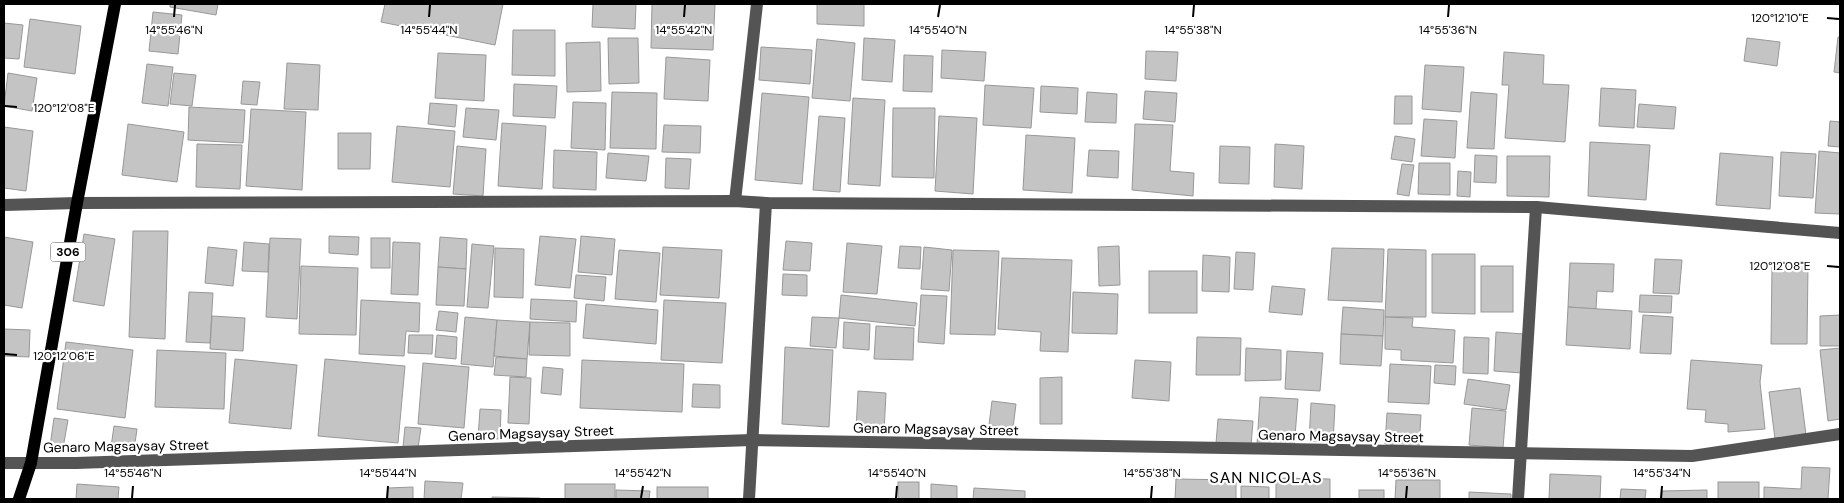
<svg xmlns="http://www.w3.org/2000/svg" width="1844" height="503" font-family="'DM Sans',sans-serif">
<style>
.building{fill:#c4c4c4;stroke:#989898}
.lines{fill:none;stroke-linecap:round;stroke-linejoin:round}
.minor{stroke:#545454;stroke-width:12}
.major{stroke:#000;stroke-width:12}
.ticks{fill:none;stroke:#000;stroke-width:2}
.labels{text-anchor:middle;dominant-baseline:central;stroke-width:4.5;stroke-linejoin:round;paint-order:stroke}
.shield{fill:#fff;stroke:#4c4c4c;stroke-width:1}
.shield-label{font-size:12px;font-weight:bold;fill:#000}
.street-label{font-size:14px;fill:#000;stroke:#fff}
.quarter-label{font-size:16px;letter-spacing:1px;fill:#000;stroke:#fff}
.ticks-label{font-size:12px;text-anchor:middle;fill:#000;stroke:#fff;stroke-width:4.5;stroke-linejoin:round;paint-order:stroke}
</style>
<rect width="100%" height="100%" fill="#fff"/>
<g class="building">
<path d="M170 4H218L216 15 170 7Z"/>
<path d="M385 4H503L495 45 381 22Z"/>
<path d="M593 4H636L635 29 592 27Z"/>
<path d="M652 4H715L713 50 651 48Z"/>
<path d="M817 4H864V26L817 24Z"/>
<path d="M153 12 182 15 178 54 149 51Z"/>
<path d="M30 19 81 26 75 74 24 67Z"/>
<path d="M4 23 23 25 19 59 4 58Z"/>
<path d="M513 30H555V76L512 75Z"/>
<path d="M1838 37H1840V73L1834 72Z"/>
<path d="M608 38H638L639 83 609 84Z"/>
<path d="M864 38 895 40 892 82 862 80Z"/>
<path d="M1747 38 1780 42 1777 66 1744 61Z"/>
<path d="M817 39 855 43 850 101 812 98Z"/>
<path d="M600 42 601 91 567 92 566 43Z"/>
<path d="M761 47 812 50 810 84 759 80Z"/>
<path d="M942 50 986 52 984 81 941 78Z"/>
<path d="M1146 51 1178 52 1176 81 1145 79Z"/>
<path d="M1504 52 1544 55 1543 84 1569 85 1565 142 1505 138 1509 85H1502Z"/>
<path d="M438 53 486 55 484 101 435 98Z"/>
<path d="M904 55 933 56 932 92 903 91Z"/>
<path d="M666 57 710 60 708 101 664 99Z"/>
<path d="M287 63 320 65 318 110 284 109Z"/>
<path d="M147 64 173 67 168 106 142 103Z"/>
<path d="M1425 65 1464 67 1461 112 1422 109Z"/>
<path d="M8 73 37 78 32 111 4 106Z"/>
<path d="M174 73 196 75 192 106 170 104Z"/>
<path d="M243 81 260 82 257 105 241 104Z"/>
<path d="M514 84 557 86 555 118 513 116Z"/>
<path d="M985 85 1034 88 1031 128 983 125Z"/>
<path d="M1041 86 1078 88 1077 114 1040 112Z"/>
<path d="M1601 88 1636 90 1634 128 1599 126Z"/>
<path d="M1145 91 1177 93 1175 122 1143 119Z"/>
<path d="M612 92 657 93 656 149 610 148Z"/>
<path d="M1087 92 1117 94 1116 123 1085 122Z"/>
<path d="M1471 92 1497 94 1494 149 1467 148Z"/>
<path d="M762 93 809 97 802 184 755 180Z"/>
<path d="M1395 96H1412V124H1394Z"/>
<path d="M853 98 885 100 880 186 848 184Z"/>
<path d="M573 102 606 103 605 150 571 148Z"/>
<path d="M430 103 457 105 455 127 428 124Z"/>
<path d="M1639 104 1676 107 1674 129 1637 127Z"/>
<path d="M189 107 245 110 243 143 188 140Z"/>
<path d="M466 108 499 110 496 140 463 137Z"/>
<path d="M893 108H935L934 178 892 177Z"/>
<path d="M251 109 306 112 302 190 246 186Z"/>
<path d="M819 116 845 118 840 192 813 190Z"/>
<path d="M939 116 977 118 973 194 935 191Z"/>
<path d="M1424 119 1457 121 1455 158 1421 156Z"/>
<path d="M1830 121 1840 122V147L1828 146Z"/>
<path d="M502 123 546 126 542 189 498 186Z"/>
<path d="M128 124 184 132 177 182 122 175Z"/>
<path d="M1135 124 1173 125 1170 171 1194 173 1193 196 1132 190Z"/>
<path d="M664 125 701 126 700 153 662 152Z"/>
<path d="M397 126 455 131 450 187 392 182Z"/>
<path d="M4 127 33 131 26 191 4 188Z"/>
<path d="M338 133H371L370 169H338Z"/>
<path d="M1026 135 1075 138 1072 193 1023 190Z"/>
<path d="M1395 136 1415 139 1412 162 1391 159Z"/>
<path d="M1590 142 1650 145 1646 200 1588 196Z"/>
<path d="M197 144 242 145 240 189 196 187Z"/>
<path d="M1275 144 1304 146 1302 189 1274 187Z"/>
<path d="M457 146 486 149 483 196 453 194Z"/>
<path d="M1220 146 1250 147 1249 184 1219 183Z"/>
<path d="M554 150 597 152 596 190 553 188Z"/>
<path d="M1089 150 1119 151 1118 178 1087 176Z"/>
<path d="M1819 151 1840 153V214L1815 213Z"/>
<path d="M1781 152 1816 154 1813 198 1779 196Z"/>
<path d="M608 153 649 156 646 181 606 178Z"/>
<path d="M1720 153 1773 157 1770 209 1716 205Z"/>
<path d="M1475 155 1497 156 1496 183 1474 182Z"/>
<path d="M1507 156H1550L1549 197 1507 196Z"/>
<path d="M666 158 691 159 689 189 665 188Z"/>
<path d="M1419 163H1450V195L1418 194Z"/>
<path d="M1402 164 1414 165 1409 196 1397 194Z"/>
<path d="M1458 171 1471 172 1470 197 1457 196Z"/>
<path d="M133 231H168L165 339 129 337Z"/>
<path d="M84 234 115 239 104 306 73 301Z"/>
<path d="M329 236 359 237 358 255 329 253Z"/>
<path d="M540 236 576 239 570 288 535 285Z"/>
<path d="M581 236 615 239 612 275 578 272Z"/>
<path d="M4 237 33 242 22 308 4 305Z"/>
<path d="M440 237 467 239 466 269 438 267Z"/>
<path d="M270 238 301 239 297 319 266 317Z"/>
<rect x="371" y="238" width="19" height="30"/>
<path d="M786 241 812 243 810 271 783 270Z"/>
<path d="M244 242 269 244 268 272 242 271Z"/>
<path d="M393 242 420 243 418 295 391 294Z"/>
<path d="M847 243 882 246 877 294 843 292Z"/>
<path d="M472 244 494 246 488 308 467 307Z"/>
<path d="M900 246 921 247 920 269 898 268Z"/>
<path d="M1119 246 1120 285 1099 286 1098 247Z"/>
<path d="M208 247 237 250 233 286 205 283Z"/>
<path d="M663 247 722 250 719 298 660 295Z"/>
<path d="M924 247 952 250 949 291 921 289Z"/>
<path d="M495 248 524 249 523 298 494 297Z"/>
<path d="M1332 248 1384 249 1382 302 1328 300Z"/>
<path d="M1388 249 1426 250V317H1385Z"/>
<path d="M619 250 660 253 656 302 615 299Z"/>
<path d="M953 250 999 251 995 335 950 334Z"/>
<path d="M1236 252 1255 253 1253 290 1234 289Z"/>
<path d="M1432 254H1475V314L1432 313Z"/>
<path d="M1203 255 1230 257 1229 292 1202 291Z"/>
<path d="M1002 258 1072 260 1068 352 1040 351 1041 332 998 329Z"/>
<path d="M1655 259 1682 260 1679 294 1653 293Z"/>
<path d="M1570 263 1614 264 1613 292 1597 291 1596 309 1568 307Z"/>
<path d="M301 266 358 268 356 335 299 334Z"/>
<rect x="1481" y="266" width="32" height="46"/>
<path d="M1772 266H1808L1807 344H1771Z"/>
<path d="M438 267 466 269 464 306 436 305Z"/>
<rect x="1149" y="271" width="48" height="42"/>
<path d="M783 274 807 275V296L782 295Z"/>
<path d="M576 275 606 277 604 301 574 298Z"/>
<path d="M1272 286 1305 289 1302 315 1269 312Z"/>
<path d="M189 292 213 293 210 343 186 342Z"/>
<path d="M1073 292 1118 294 1117 334 1072 333Z"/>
<path d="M841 295 917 303 915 326 839 318Z"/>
<path d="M921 295 947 296 944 344 918 342Z"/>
<path d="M1640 295 1672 296 1671 313 1639 312Z"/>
<path d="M531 299 577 301 576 322 530 319Z"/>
<path d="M361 300 420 303 419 332 406 331 404 356 359 354Z"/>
<path d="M664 300 726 303 722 363 661 360Z"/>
<path d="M586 304 658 310 656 344 583 338Z"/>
<path d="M1343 307 1384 310 1383 336 1341 334Z"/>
<path d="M1568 307 1632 311 1630 349 1566 345Z"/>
<path d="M439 311 458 313 456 332 436 330Z"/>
<path d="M1643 315 1673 317 1671 354 1640 353Z"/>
<path d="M1840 315V346H1820V316Z"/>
<path d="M212 316 245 318 243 351 210 349Z"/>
<path d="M465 317 497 320 493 367 461 364Z"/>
<path d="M812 317 839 318 836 348 810 346Z"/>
<path d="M1385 317 1413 318 1412 327 1455 330 1453 363 1401 360V350L1385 349Z"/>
<path d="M497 320 530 322 527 359 494 356Z"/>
<path d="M530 322 570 323V356L529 355Z"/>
<path d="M844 322 870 324 869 350 843 348Z"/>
<path d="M876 326 914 328 913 360 874 359Z"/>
<path d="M4 329 30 330 29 357 4 356Z"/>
<path d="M1496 332 1524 334 1522 373 1494 371Z"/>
<path d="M1341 334 1383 336 1381 366 1340 364Z"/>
<path d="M409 335H433L432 354 408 353Z"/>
<path d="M437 335 457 337 456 359 435 357Z"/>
<path d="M1197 337 1241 338 1240 375H1196Z"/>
<path d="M1464 337 1489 338 1488 374 1463 373Z"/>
<path d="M66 342 133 350 125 418 57 409Z"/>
<path d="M785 347 833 350 829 427 782 424Z"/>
<path d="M1246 348 1281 350V380L1245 381Z"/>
<path d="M1840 348V419L1828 421 1820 350Z"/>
<path d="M157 350 226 353 224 409 155 407Z"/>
<path d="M1287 351 1323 353 1320 391 1285 389Z"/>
<path d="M496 357 527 359 526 377 494 375Z"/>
<path d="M235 359 297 365 291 429 229 423Z"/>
<path d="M325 359 405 366 398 443 318 436Z"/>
<path d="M582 360 684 364 682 412 580 408Z"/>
<path d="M1135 360 1171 362 1169 401 1132 398Z"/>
<path d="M1691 360 1762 365 1760 382 1765 429 1728 432V424L1705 422 1706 410 1687 409Z"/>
<path d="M423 363 469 367 464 428 418 424Z"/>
<path d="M1390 364 1431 366 1429 404 1388 402Z"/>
<path d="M1435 365 1456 366 1455 385 1434 383Z"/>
<path d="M543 367 563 369 561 395 541 393Z"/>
<path d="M510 377 531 378 529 424 508 423Z"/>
<path d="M1062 377V424H1040V378Z"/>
<path d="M1468 379 1510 385 1506 410 1464 404Z"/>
<path d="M693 384 720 385V408L692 407Z"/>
<path d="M1800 388 1806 435 1775 439 1769 392Z"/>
<path d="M858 391 886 393 884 432 856 431Z"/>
<path d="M1260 397 1298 399 1294 448 1257 445Z"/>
<path d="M992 401 1016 404 1013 428 989 425Z"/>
<path d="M1311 403 1335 405 1333 443 1309 441Z"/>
<path d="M1472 408 1506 411 1503 448 1469 445Z"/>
<path d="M480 409 501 410 500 439 478 438Z"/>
<path d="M1387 413 1421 415 1419 447 1385 444Z"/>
<path d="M54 418 68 420 63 448 50 446Z"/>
<path d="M1218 419 1253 421 1251 446 1216 443Z"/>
<path d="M114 426 137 429 134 450 111 447Z"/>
<path d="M405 427 421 428 418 448 403 447Z"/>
<path d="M1802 467 1830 468 1828 499H1764V487L1801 489Z"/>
<path d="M1550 474 1601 476 1600 499H1549Z"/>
<path d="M1276 478 1330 479V499H1276Z"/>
<path d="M1176 479 1236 480V499H1175Z"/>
<path d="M1396 480H1440V499H1395Z"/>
<path d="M425 481 463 483 461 499H424Z"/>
<rect x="898" y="482" width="21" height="17"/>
<rect x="1718" y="482" width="41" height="17"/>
<path d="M77 484 119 487 118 499H76Z"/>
<rect x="565" y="484" width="50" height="15"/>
<path d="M931 484 957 486V499H931Z"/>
<path d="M1241 486 1269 487V499H1241Z"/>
<path d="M413 487V499H388V488Z"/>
<rect x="657" y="487" width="51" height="12"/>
<path d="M974 488 1025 491V499H973Z"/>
<path d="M1621 489 1646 490 1645 499H1620Z"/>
<path d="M616 490 650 491 649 499H616Z"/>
<rect x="1359" y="490" width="25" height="9"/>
<path d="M1707 490V499H1662V491Z"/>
<path d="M1469 492 1511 494V499H1469Z"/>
<path d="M492 497 540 498V499H492Z"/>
</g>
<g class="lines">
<g class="minor">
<path d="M735 201 757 4"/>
<path d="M4 205 77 203 735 201 766 203 1536 207 1840 233"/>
<path d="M4 463H76L752 440 1692 456 1840 434"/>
<path d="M749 499 766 203"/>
<path d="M1518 499 1536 207"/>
</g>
<path class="major" d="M19 499 31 463 77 203 115 4"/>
</g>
<path class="ticks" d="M174 17 175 5M429 17 430 5M684 17 685 5M938 17 940 5M1193 17 1194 5M1448 17 1449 5M1827 18 1839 19M5 106 17 107M1827 266 1839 267M5 354 17 355M132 498 133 486M387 498 388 486M641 498 643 486M896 498 897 486M1151 498 1152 486M1406 498 1407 486M1661 498 1662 486"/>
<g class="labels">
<rect class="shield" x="50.5" y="242.5" width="35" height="19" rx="4"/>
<g class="shield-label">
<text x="68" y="252">306</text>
</g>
<g class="street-label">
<text transform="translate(936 429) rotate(1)">Genaro Magsaysay Street</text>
<text transform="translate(531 433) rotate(-2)">Genaro Magsaysay Street</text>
<text transform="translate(1341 436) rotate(1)">Genaro Magsaysay Street</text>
<text transform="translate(126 446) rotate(-1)">Genaro Magsaysay Street</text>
</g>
<g class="quarter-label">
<text x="1266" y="477">SAN NICOLAS</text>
</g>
</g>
<g class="ticks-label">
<text x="1780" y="22">120°12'10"E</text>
<text x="174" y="34">14°55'46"N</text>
<text x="429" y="34">14°55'44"N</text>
<text x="684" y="34">14°55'42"N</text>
<text x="938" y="34">14°55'40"N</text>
<text x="1193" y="34">14°55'38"N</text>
<text x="1448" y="34">14°55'36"N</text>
<text x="64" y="112">120°12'08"E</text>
<text x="1780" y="270">120°12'08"E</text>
<text x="64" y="360">120°12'06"E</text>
<text x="133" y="477">14°55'46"N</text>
<text x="388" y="477">14°55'44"N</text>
<text x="643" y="477">14°55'42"N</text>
<text x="897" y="477">14°55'40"N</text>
<text x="1152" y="477">14°55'38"N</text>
<text x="1407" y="477">14°55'36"N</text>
<text x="1662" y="477">14°55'34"N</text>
</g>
<rect width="1844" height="503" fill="none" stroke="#000000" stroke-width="10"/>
</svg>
